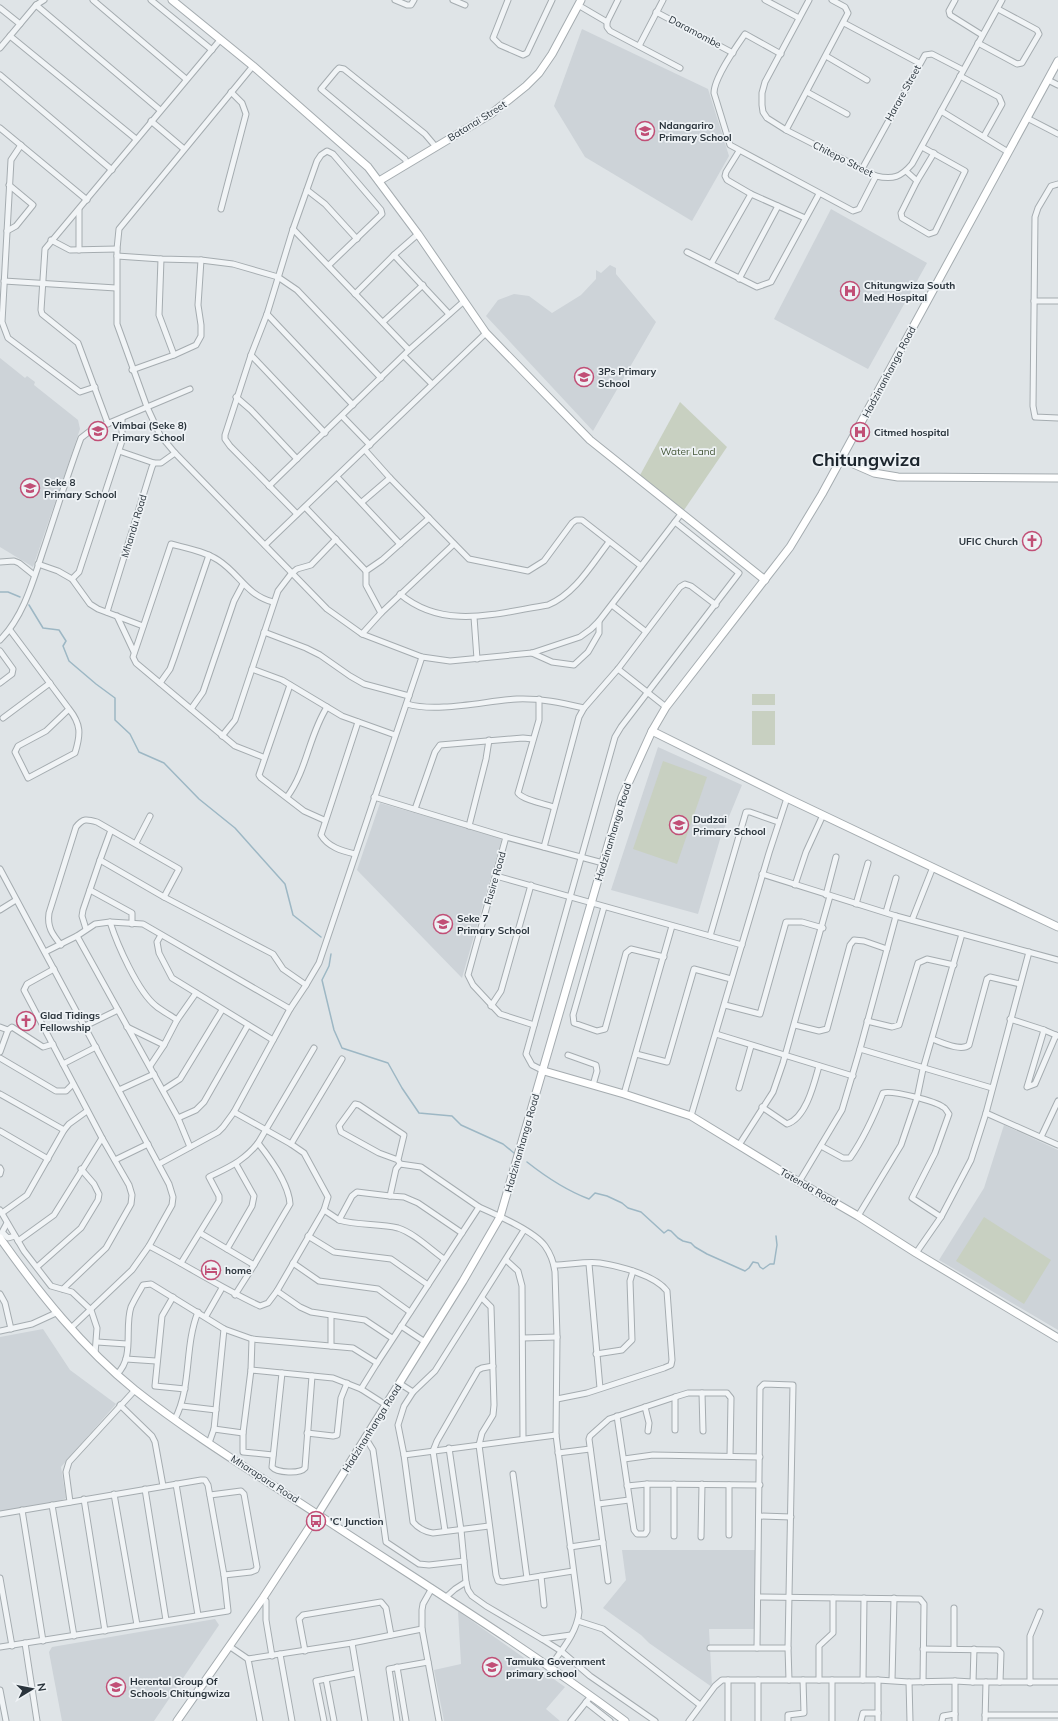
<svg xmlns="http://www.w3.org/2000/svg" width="1058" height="1721" font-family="Mulish,sans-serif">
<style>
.built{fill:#cdd3d8}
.green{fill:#c8d0c1}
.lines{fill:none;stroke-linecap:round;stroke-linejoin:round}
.stream{stroke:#9db7c4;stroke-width:1.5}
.street-casing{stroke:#a5acb0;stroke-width:7}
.secondary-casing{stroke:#a5acb0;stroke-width:9}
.street{stroke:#f1f4f6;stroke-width:5}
.secondary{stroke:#fff;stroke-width:7}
.labels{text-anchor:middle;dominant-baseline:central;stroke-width:3.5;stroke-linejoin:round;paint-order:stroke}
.street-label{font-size:10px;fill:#2a343c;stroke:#eef2f5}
.poi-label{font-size:10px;font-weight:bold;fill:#2a343c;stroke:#eef2f5;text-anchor:start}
.park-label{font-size:10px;fill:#445738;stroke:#eef2f5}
.town-label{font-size:18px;font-weight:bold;fill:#1c252d;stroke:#eef2f5}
</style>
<rect width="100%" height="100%" fill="#dfe4e7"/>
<g class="built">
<path d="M582 29 708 89 729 156 692 221 585 157 554 106Z"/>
<path d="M831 209 927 263 868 369 774 319Z"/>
<path d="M610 265 616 268V274L656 322 593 431 486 316 498 300 514 294 529 296 552 313 581 295 596 279V270L601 273Z"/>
<path d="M0 358 25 378 27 376 35 382 34 385 78 420 80 429 33 567 0 547Z"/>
<path d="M658 747 742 785 721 836 698 914 611 890Z"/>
<path d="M380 803 502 838 462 978 357 870Z"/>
<path d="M1004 1125 1058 1150V1330L939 1260 984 1188Z"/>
<path d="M43 1329 70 1370 116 1404 61 1467 66 1498 60 1501 0 1512V1337Z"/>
<path d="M622 1550H756V1629H709L712 1687 649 1643 641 1635 603 1608 626 1580Z"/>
<path d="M458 1611 565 1687 546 1709 560 1721H444L434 1670 461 1664Z"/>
<path d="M215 1619 219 1625 154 1721H62L49 1652 52 1647Z"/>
</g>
<g class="green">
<path d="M680 402 727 447 684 510 639 477Z"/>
<rect x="752" y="694" width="23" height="11"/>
<rect x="752" y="711" width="23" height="34"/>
<path d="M663 761 707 777 677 864 633 849Z"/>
<path d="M984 1217 1051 1260 1024 1304 956 1261Z"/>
</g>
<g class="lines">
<g class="stream">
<path d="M0 592H8L20 597"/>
<path d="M29 605 43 628 59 630 66 641 63 646 69 661 96 684 115 698V720L130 734 139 752 164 763 199 799 235 828 285 884 293 915 321 937"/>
<path d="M331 954 329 966 322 980 334 1030 342 1048 388 1063 402 1088 419 1113 452 1116 461 1125 503 1144 514 1153"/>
<path d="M527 1162C546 1177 565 1190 589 1199L595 1193 607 1196 622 1203 628 1208 641 1212 664 1233 668 1230 671 1231 678 1238 683 1241 691 1243 695 1247 707 1254 745 1271 749 1268 753 1262 758 1263 760 1267 763 1269 770 1264H774L777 1245 776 1236"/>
</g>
<g class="street-casing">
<g id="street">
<path d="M93 0 186 79"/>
<path d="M151 0 212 50"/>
<path d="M395 0 407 5H411L414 0"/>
<path d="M453 0 465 5"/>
<path d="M508 0 493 38 500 45 523 55 527 53 552 0"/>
<path d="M765 0 799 18"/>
<path d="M809 0 765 82 762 93V105L763 112 767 118 786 130 876 176C893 180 901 177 912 164L1002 0"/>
<path d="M955 0 949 11 950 15 982 35"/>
<path d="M36 5 160 110"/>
<path d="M578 5 607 22 618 0"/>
<path d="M0 8 20 24"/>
<path d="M656 12 733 53"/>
<path d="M607 22V27L610 31 680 68"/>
<path d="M844 23 919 63"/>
<path d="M10 36 136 139"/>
<path d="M978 43 1017 64 1022 63 1039 34 1037 30 998 9"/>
<path d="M639 46 663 0"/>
<path d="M0 48 36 5 44 0"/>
<path d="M781 54 745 34C736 47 714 78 714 93L730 145 853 211 859 209 876 176"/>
<path d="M826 56 867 80"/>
<path d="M253 66 119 229 117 249V324L147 407 160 435 175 453 327 609 362 634 422 657 450 661 532 653 580 637 591 629 599 621 681 514"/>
<path d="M0 75 112 170"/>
<path d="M960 76 999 97 1002 104 984 136"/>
<path d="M1048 80 1058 85"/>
<path d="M807 92 847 114"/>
<path d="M941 111 1008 152"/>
<path d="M1027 118 1058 134"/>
<path d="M151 121 184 149"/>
<path d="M0 128 87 200"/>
<path d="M786 130 848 13 845 7 832 0"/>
<path d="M21 145 11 160 2 322 8 338 80 392 95 387"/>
<path d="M739 151 726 172 725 176 727 180 751 194 805 218"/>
<path d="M407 163 405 159 321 89 336 71 339 68 344 69 425 134 436 147"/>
<path d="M862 169 925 55 932 54 963 70"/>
<path d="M906 171 917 181 901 213 902 218 929 234 935 232 965 171 922 147"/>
<path d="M917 181 934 153"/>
<path d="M1058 184 1051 186 1038 208 1035 217 1033 406 1035 417 1058 418"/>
<path d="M307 190 325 204 357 239"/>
<path d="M221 209 246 114 242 103 231 92"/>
<path d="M79 210V250"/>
<path d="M293 229 409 350"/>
<path d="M7 231 16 226 33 205 9 185"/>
<path d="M51 240 70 250 117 249"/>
<path d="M687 252 757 287 771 282 819 194"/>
<path d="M394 255 418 234"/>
<path d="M117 256 161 259 201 260 233 264 278 277 297 290 381 378"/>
<path d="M161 259 159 315 174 355"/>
<path d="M711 264 751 194"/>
<path d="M739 279 778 206"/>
<path d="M4 281 116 288"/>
<path d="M355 294 394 255 449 314"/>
<path d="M1034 301H1058"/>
<path d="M267 314 353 405"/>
<path d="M383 322 423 285"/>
<path d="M251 355 325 433"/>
<path d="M404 356 432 384"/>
<path d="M132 370 174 355 196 345 201 336V325L198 305 201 260"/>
<path d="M236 397 251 410 297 459"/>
<path d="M342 416 370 445"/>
<path d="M108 424 78 343 42 314 41 310 45 249 220 40"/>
<path d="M365 450 390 478 469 559 528 571 544 561 572 523 576 520H582L641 566"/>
<path d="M119 451 154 463"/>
<path d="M337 477 400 544"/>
<path d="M269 486 409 350 463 302"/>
<path d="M362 502 390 478"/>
<path d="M305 507 366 571"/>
<path d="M297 514 230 446 225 439V435L251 355 267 314 293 229 317 161 321 155 327 151 333 154 381 210 382 214 329 265"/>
<path d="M265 545 486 333"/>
<path d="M0 562 14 561 19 563 34 575"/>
<path d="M38 564 58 571 72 579 90 604 98 609 143 626"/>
<path d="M72 579 79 572 122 441V418"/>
<path d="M400 594C444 631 497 613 548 605 575 594 592 564 609 542"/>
<path d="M612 605 645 631"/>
<path d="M107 612 152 467 154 463H161L175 453"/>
<path d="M381 613 366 585V571L382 560 429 518"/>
<path d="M117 616 134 652"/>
<path d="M474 617 477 659"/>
<path d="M10 630 69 709C81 724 81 734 75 753L28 778 15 752 18 746 46 731 69 709"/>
<path d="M264 632 306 648 320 655 350 676 364 684 409 696"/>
<path d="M362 634 381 613 454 544"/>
<path d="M0 640C25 615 34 577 45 545 57 509 68 473 81 438L90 431 190 389"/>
<path d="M0 651 13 669 12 674 0 683"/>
<path d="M532 653 552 662 574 665 588 652 599 633V621"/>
<path d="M252 669 282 680 342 716 395 735"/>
<path d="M618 669 666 707"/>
<path d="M160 683 170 669 174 658 209 555"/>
<path d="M290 685 259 775 261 778 304 811 324 820"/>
<path d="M539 699V720L518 793C523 800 545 804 554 807"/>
<path d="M407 704C437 713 485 701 517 699 540 698 562 703 584 708"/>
<path d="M191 709 203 692 234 601 243 584"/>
<path d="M3 718 50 683"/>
<path d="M222 736 235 720 278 591 291 574 297 569 311 565 336 539"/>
<path d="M263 757 235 746 136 663 133 657 171 544C186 548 204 551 218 560 240 574 246 595 273 602"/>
<path d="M287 797C307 770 309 735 327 707"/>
<path d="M374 797 506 837 603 863"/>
<path d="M415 809 435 752 440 745 523 738 533 739"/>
<path d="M469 826 486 759 489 740"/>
<path d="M506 837 468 975 473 985 500 1014 534 1025"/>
<path d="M136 843 150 816"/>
<path d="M544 847 579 717 584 708 618 669 680 587 685 584 691 586 716 605"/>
<path d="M355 854C342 851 328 847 321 835L358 722"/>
<path d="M0 869 169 1184 173 1197 172 1205 149 1246 132 1270 71 1328"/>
<path d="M762 874 896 916 1058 960"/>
<path d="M496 876 742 945"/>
<path d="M795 885 806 852 823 815"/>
<path d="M90 890 132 913V924"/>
<path d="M826 895 836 857"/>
<path d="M164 897 273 954 283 969 306 985"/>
<path d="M856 904 868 863"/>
<path d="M604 907 573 1015 574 1023 597 1031 605 1029 626 953 631 949 664 957"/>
<path d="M0 910 16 900"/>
<path d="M886 912 896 878"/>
<path d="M912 920 933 867"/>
<path d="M110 922C117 944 138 992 156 1006 162 1011 170 1015 177 1020L164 1045 150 1066"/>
<path d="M86 929 82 916 83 910 100 860"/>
<path d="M161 935 157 942 159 953 172 978 273 1040"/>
<path d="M77 936 178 1118 190 1147"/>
<path d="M710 936 746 812H750L778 822"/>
<path d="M61 945C52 934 47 927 49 913L76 827C83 818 87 819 97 822L179 869 164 897 100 860 111 830"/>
<path d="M45 952 77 936 95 924 110 922 143 924 290 1009"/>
<path d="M54 969 27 984 24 990 102 1138 129 1185 132 1195 131 1204 106 1248 63 1289"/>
<path d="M725 1005 760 1014 786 922H802L823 928"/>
<path d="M491 1006 501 991 531 885"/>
<path d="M1010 1019 1044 1030 1058 1036"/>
<path d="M177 1020 196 993"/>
<path d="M867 1021 892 1027 899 1025 918 963 927 959 954 965"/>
<path d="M795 1025 819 1031 827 1029 850 945 854 940 864 941 887 949"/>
<path d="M85 1026 118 1010"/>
<path d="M0 1027 8 1030"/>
<path d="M127 1027 164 1045"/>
<path d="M1044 1030 1027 1087 1035 1084 1056 1035"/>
<path d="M716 1034 853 1076"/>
<path d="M932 1039C941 1042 961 1052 969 1045L987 979 990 977 1020 984"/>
<path d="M860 1049 992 1088"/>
<path d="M0 1052 8 1030 12 1027 43 1047 53 1044"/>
<path d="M636 1054 667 1062 694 969 731 979"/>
<path d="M568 1055 596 1065 597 1071 593 1085"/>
<path d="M0 1058 56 1091H66L73 1084"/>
<path d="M63 1064 96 1047"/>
<path d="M544 1071 532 1065 526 1054 615 737 621 727 739 573 675 522"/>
<path d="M739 1088 751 1046"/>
<path d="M119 1090 154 1074"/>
<path d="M163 1090 180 1079 222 1010"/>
<path d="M0 1094 64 1130"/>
<path d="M624 1094 672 926"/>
<path d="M762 1107 787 1124C806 1118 814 1084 819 1066"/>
<path d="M986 1113 1058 1145"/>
<path d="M691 1116 769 853 787 798"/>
<path d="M178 1118 196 1110 204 1102 248 1025"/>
<path d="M0 1131 48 1159"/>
<path d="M1041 1137 1058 1101"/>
<path d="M291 1144 342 1059"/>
<path d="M739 1145 773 1092 783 1063 830 896"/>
<path d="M821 1146 843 1158H850C864 1138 874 1116 883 1093 892 1090 935 1101 943 1107 946 1108 947 1112 949 1114L935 1153 912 1198 941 1217"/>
<path d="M115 1160 148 1144"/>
<path d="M398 1160 379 1153 341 1132 339 1126 355 1104 359 1105 404 1135 398 1160 400 1164"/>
<path d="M159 1164 218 1132 223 1127 234 1112 290 1009 306 985 319 963 422 657"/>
<path d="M0 1168 1 1170 0 1174"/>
<path d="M799 1182 842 1110 860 1049 896 916"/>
<path d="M0 1210 24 1251 51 1286 72 1292 91 1310 97 1328 95 1354"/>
<path d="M324 1210 339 1220 352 1196 357 1192 390 1196"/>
<path d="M2 1213 27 1195 64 1130 69 1124 87 1111"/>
<path d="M858 1216 901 1145 917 1098 923 1069 962 934"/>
<path d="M339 1220C358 1226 379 1223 398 1228 414 1233 430 1249 444 1259"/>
<path d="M3 1233 8 1238 15 1236"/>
<path d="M200 1233 227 1249"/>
<path d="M462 1233 418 1203 404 1197 390 1196 396 1169 400 1164 421 1167 479 1207"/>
<path d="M0 1236 7 1223"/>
<path d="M308 1236 334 1252 391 1259 428 1285"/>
<path d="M18 1241 54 1215 102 1138"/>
<path d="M149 1246C186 1265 221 1288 260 1306L268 1303 277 1291 324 1210 328 1197 304 1153 291 1144 234 1112"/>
<path d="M916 1253 941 1217 971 1160 986 1113 1029 952"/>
<path d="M506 1260 518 1271 522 1286 523 1439"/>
<path d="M181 1263 219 1201V1196L209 1177C229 1167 244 1161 258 1143L314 1048"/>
<path d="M293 1263 319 1281 378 1289 410 1312"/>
<path d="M589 1264 600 1388"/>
<path d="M254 1265 290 1204C289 1185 270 1158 258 1143"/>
<path d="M554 1265C569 1265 586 1261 600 1263 619 1266 655 1275 667 1291L672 1360 671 1365 664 1368 587 1393 557 1399"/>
<path d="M37 1267 81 1228 98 1200 99 1194 94 1184 81 1169"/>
<path d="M277 1291 300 1307 311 1312 365 1320 392 1338"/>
<path d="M0 1294 5 1303 11 1329"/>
<path d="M235 1295 254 1265 227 1249 252 1206 254 1196 236 1164"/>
<path d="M173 1297 162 1316 155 1386 185 1389"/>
<path d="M482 1298 491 1307 494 1405 493 1415 482 1433 479 1445 496 1575 498 1581 503 1582 573 1571"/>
<path d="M206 1316 222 1288"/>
<path d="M401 1326 425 1342"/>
<path d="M0 1331 32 1324 56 1313"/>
<path d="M523 1338 557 1337"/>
<path d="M97 1342 127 1344"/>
<path d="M331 1346V1316"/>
<path d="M596 1354 622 1350 632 1340 630 1281 633 1271"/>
<path d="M126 1359 156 1361"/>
<path d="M377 1363 479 1207C497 1215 534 1231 545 1246 550 1253 554 1264 555 1272L557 1337 556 1435 579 1612C577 1633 561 1651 549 1668"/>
<path d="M251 1370 252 1339"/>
<path d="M282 1373 272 1467C277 1473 300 1474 305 1468L312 1376"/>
<path d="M117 1374C135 1357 124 1328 131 1307 134 1300 139 1292 143 1285L151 1284 224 1329 252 1339 353 1348 377 1363 361 1389 333 1378 251 1370 243 1433V1452L273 1455"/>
<path d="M399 1383 413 1392 404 1406 398 1425 404 1455 413 1522C418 1528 426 1532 433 1533L489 1526"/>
<path d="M361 1389 386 1405"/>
<path d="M413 1392 435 1371 524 1230"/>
<path d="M702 1393 703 1431"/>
<path d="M675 1397V1430"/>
<path d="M120 1405 152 1436 155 1442 163 1486"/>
<path d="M182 1406 216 1410"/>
<path d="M645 1407 649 1423 648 1431"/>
<path d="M617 1416 634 1530 637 1534H645L647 1531V1484"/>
<path d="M175 1419C192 1386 184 1347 198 1312"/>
<path d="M214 1429 243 1433"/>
<path d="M307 1433 333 1436 337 1435 341 1398 347 1383"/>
<path d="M365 1437 373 1450 386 1542 419 1564 429 1565 464 1561"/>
<path d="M209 1443 214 1429 224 1329"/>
<path d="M558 1453 590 1449"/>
<path d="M404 1455 556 1435"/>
<path d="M624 1459 653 1455 760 1457"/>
<path d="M513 1474 527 1578"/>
<path d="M176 1484 198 1615"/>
<path d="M627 1486 647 1484 760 1485"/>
<path d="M145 1489 166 1620"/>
<path d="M114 1494 137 1625"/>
<path d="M210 1495 241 1491 244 1494 257 1567 256 1570 251 1572 224 1575"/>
<path d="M84 1499 105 1631"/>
<path d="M70 1502 66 1472 69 1462 135 1390"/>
<path d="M598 1504 629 1500"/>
<path d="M52 1505 74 1636"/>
<path d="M22 1510 43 1641"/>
<path d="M0 1514 201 1480H205L208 1485 224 1575 228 1611 0 1647"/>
<path d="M759 1516 791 1517"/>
<path d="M445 1531 433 1451 437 1441 478 1370 482 1368 493 1366"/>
<path d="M729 1535V1485"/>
<path d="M674 1536V1484"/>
<path d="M701 1537 702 1484"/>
<path d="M570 1547 603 1542"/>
<path d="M541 1576 544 1605"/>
<path d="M0 1578 12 1646"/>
<path d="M608 1581 589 1439 590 1436 609 1419 675 1397 688 1393H727L731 1398 730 1456"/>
<path d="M466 1582 468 1590 472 1596 486 1606 542 1639 571 1635"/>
<path d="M432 1588 423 1604 422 1610V1629L439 1721"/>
<path d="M758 1597 920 1599 924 1604 923 1682"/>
<path d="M445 1598 455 1589 466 1582 461 1530 449 1448"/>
<path d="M266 1601V1620L272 1656"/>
<path d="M578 1621 603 1629 700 1705"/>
<path d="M542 1639 561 1651 590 1676 655 1721"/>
<path d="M25 1643 37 1721"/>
<path d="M352 1643 365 1721"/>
<path d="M229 1646 248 1659"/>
<path d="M710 1648H788"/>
<path d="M757 1648 760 1388 764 1384 793 1385 788 1648 789 1680"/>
<path d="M923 1649 998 1650 1001 1653 1000 1682"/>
<path d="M954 1649V1608"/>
<path d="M305 1651 299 1619 303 1615 381 1602 386 1608 391 1635"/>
<path d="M280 1654 292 1721"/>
<path d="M397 1667 406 1721"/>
<path d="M326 1679 334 1721"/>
<path d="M728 1680V1721"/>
<path d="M819 1680V1646L833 1633V1598"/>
<path d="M863 1680 864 1598"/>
<path d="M892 1680 894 1598"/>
<path d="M909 1682 910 1721"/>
<path d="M973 1682 974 1649"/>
<path d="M1030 1683V1636L1040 1612"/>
<path d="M0 1690 6 1721"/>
<path d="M586 1702 610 1721"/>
<path d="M878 1713V1721"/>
<path d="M985 1715H1058"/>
<path d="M260 1721 248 1659 352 1643 422 1629"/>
<path d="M324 1721 316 1681 356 1673"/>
<path d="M397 1721 389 1669 428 1662"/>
<path d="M571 1721 591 1696"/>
<path d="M689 1721 715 1686 722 1680H878L909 1682 955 1681 973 1682H1058"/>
<path d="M758 1721V1680"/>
<path d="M788 1721V1715L804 1713 803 1680"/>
<path d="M832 1721V1680"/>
<path d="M861 1721 863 1713H878V1680"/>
<path d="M942 1721 943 1716 955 1714"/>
<path d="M955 1721V1681"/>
<path d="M985 1721 986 1682"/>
</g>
</g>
<g class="secondary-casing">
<g id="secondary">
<path d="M172 0 253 66 368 167 418 234 486 333 590 440 765 580"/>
<path d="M379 181 491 114 526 86 539 73 552 54 581 0"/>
<path d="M842 459 874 473 898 477 1058 478"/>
<path d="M652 731 787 798 1058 927"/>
<path d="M544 1071 624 1094 691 1116 799 1182 858 1216 916 1253 1058 1338"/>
<path d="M0 1238C39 1293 82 1347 135 1390 193 1436 258 1475 320 1516 422 1583 527 1648 625 1721"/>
<path d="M177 1721 263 1598 318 1514 463 1281 500 1217 622 797 652 731 666 707 790 547 822 494 1058 61"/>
</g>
</g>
<use href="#street" class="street"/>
<use href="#secondary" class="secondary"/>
</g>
<defs>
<g id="school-ring" transform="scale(1)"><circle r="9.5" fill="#eef2f5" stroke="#c14f76" stroke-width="1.5"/><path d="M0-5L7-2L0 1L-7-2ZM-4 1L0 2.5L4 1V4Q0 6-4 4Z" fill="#c14f76"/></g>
<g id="hospital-ring" transform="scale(1)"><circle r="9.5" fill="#eef2f5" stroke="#c14f76" stroke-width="1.5"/><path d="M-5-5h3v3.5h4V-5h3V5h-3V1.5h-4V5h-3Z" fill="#c14f76"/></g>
<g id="church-ring" transform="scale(1)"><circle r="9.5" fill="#eef2f5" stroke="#c14f76" stroke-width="1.5"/><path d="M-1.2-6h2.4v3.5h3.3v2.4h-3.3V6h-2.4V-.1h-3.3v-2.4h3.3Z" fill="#c14f76"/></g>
<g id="hotel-ring" transform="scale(1)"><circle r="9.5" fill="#eef2f5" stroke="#c14f76" stroke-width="1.5"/><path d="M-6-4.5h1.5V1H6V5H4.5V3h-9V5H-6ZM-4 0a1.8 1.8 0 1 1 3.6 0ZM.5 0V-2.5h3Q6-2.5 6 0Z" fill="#c14f76"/></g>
<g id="bus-ring" transform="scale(1)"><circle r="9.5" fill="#eef2f5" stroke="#c14f76" stroke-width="1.5"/><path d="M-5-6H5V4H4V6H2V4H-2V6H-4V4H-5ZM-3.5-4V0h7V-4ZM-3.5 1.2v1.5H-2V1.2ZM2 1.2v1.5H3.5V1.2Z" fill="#c14f76"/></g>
</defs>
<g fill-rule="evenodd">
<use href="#school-ring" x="645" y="131"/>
<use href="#hospital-ring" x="850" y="291"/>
<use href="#school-ring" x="584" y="377"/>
<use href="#school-ring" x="98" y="431"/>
<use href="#hospital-ring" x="860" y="432"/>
<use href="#school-ring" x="30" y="488"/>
<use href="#church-ring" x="1032" y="541"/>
<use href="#school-ring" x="679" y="825"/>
<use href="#school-ring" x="443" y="924"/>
<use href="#church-ring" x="26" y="1021"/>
<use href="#hotel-ring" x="211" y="1270"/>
<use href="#bus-ring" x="316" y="1521"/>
<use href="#school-ring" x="492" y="1667"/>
<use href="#school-ring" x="116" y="1687"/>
</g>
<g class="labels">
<g class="street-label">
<text transform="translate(695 32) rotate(28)">Daramombe</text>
<text transform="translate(903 93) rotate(-61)">Harare Street</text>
<text transform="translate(477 121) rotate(-32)">Batanai Street</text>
<text transform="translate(843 159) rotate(27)">Chitepo Street</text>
<text transform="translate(889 372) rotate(-62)">Hadzinanhanga Road</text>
<text transform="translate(134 526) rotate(-73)">Mhandu Road</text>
<text transform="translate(613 832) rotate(-73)">Hadzinanhanga Road</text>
<text transform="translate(495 878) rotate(-74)">Fusire Road</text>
<text transform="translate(522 1143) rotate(-74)">Hadzinanhanga Road</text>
<text transform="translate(809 1187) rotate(30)">Tatenda Road</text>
<text transform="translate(372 1428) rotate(-58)">Hadzinanhanga Road</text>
<text transform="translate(265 1479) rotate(33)">Mharapara Road</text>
</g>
<g class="poi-label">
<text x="659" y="125">Ndangariro<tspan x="659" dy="12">Primary School</tspan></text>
<text x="864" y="285">Chitungwiza South<tspan x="864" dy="12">Med Hospital</tspan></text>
<text x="598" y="371">3Ps Primary<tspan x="598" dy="12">School</tspan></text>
<text x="112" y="425">Vimbai (Seke 8)<tspan x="112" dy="12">Primary School</tspan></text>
<text x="874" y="432">Citmed hospital</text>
<text x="44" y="482">Seke 8<tspan x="44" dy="12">Primary School</tspan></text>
<text x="1018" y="541" text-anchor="end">UFIC Church</text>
<text x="693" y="819">Dudzai<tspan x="693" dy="12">Primary School</tspan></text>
<text x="457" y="918">Seke 7<tspan x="457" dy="12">Primary School</tspan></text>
<text x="40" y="1015">Glad Tidings<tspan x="40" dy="12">Fellowship</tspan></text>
<text x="225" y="1270">home</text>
<text x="330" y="1521">'C' Junction</text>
<text x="506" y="1661">Tamuka Government<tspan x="506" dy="12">primary school</tspan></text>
<text x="130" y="1681">Herental Group Of<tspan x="130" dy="12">Schools Chitungwiza</tspan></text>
</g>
<g class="park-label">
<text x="688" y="451">Water Land</text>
</g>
<g class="town-label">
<text x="866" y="459">Chitungwiza</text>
</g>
</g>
<g transform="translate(32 1689) rotate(80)" stroke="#eef2f5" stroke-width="3" paint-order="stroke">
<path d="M0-3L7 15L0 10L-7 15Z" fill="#2a343c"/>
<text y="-6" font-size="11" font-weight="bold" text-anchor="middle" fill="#2a343c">N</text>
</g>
</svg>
